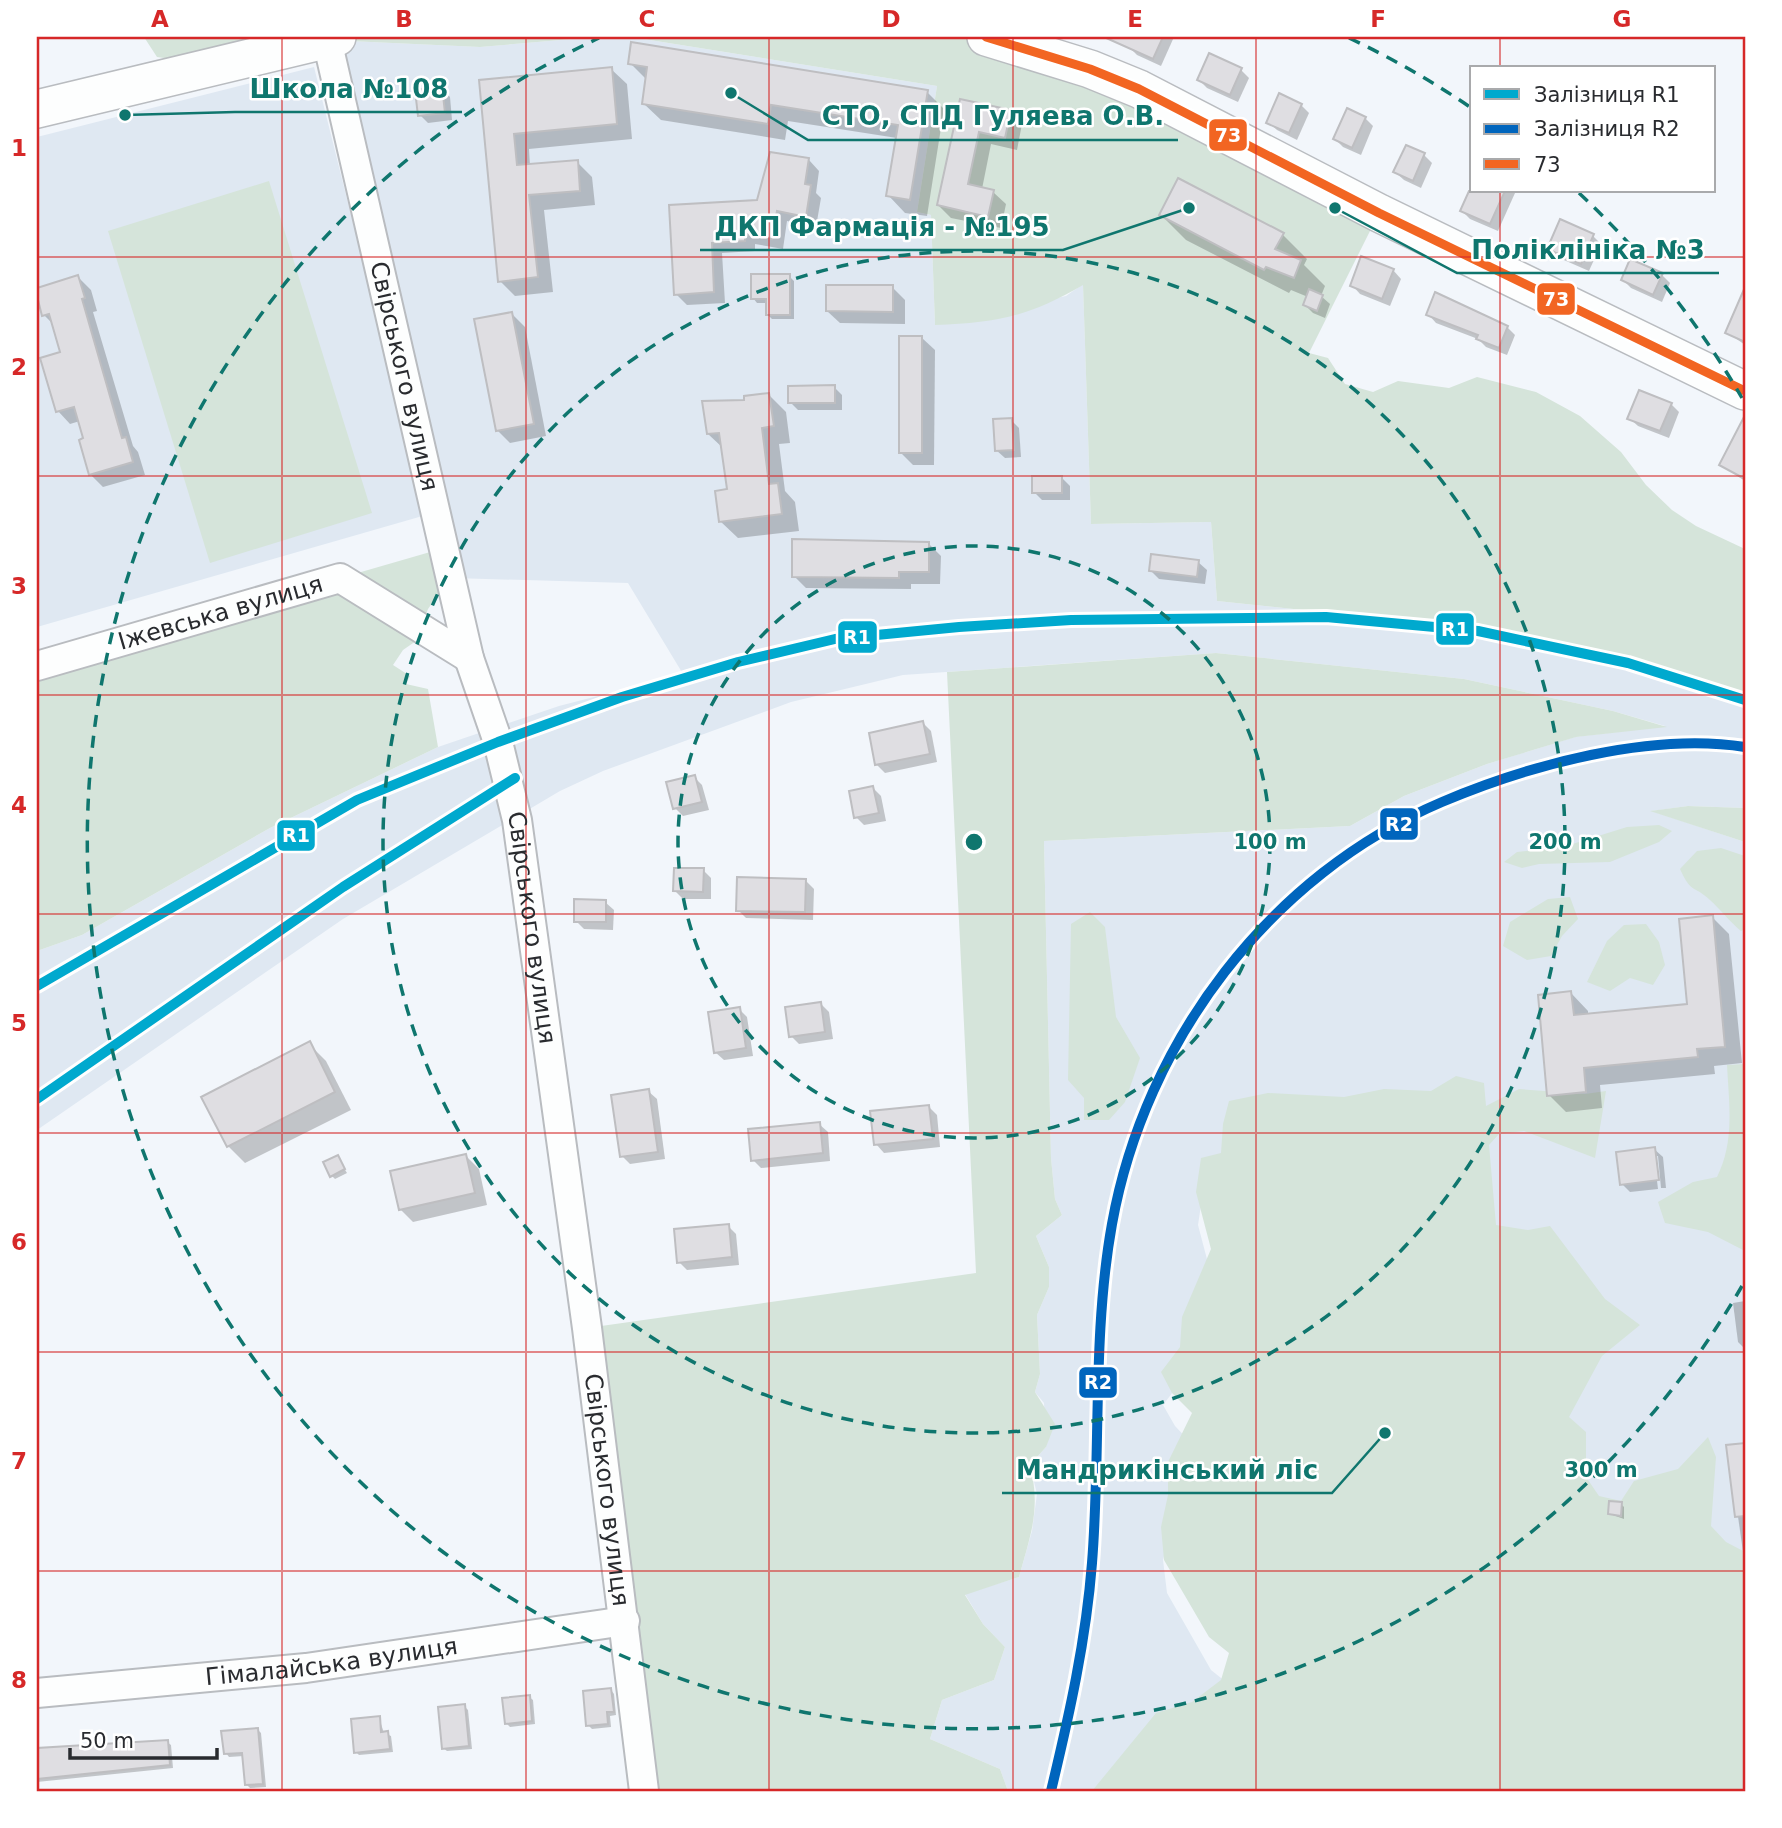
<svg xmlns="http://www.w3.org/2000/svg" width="1782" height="1828" font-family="'DejaVu Sans',sans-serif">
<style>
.built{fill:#dfe8f2}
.green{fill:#d5e4da}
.shadow{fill:#0003}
.building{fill:#dfdee2;stroke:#bebec1;stroke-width:2}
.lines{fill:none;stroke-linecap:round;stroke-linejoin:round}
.minor-casing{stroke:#b9bcc0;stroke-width:32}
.major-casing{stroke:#b9bcc0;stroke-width:40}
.minor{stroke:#fdfefe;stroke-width:28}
.major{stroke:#fdfefe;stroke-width:37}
.bus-1-casing{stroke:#fff;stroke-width:14}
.bus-1{stroke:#f26522;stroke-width:9}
.rail-1-casing{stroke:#fff;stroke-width:16}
.rail-2-casing{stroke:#fff;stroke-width:16}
.rail-1{stroke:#00a9ce;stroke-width:10}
.rail-2{stroke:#0065bd;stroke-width:10}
.grid{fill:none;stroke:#d62828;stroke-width:2;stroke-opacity:0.55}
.ring{fill:none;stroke:#0f766e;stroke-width:3.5;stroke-dasharray:12 9}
.labels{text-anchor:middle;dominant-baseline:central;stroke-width:5;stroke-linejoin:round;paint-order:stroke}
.street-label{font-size:24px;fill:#292b2f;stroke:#fff}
.centre{fill:#0f766e;stroke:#fff;stroke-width:3.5}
.ring-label{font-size:21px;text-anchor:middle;font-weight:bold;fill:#0f766e;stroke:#fff;stroke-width:5;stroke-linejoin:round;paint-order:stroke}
.leader{fill:none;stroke:#0f766e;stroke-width:2.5}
.callout-dot{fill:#0f766e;stroke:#fff;stroke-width:2.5}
.callout-label{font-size:26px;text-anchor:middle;font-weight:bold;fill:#0f766e;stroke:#fff;stroke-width:5;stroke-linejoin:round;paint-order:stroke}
.line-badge{stroke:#fff;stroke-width:2.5}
.badge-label{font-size:19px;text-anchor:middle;font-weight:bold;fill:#fff}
.neatline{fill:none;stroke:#d62828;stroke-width:2.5}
.grid-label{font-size:23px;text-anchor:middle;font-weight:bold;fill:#d62828}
</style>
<rect width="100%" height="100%" fill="#f2f6fb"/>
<g class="built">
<path d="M596 37H631L937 86 917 212 931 215 935 325 1066 296 1083 284 1091 524 1211 522 1217 601 1473 628 1625 661 1745 698V808L1688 806 1652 811 1745 842V1627L1203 1192 1198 1225 1213 1282 1182 1380 1163 1405 1175 1426 1194 1446 1163 1560 1167 1593 1211 1670 1231 1686 1122 1791H1008L1000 1769 930 1739 942 1700 994 1680 1005 1647 983 1624 965 1594 1019 1577 1032 1531 1037 1494 1030 1465 1046 1447 1044 1403 1035 1392 1040 1374 1037 1315 1049 1287V1267L1036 1236 1062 1215 1055 1199 1051 1158 1044 841 1350 826 1404 796 1487 764 1575 737 1665 726 1613 711 1464 679 1216 653 903 675 791 702 603 771 560 791 343 919 37 1130V951L82 935 270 828 438 747 559 706 683 674 628 583 453 578 327 40 480 47Z"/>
<path d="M314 67 426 515 37 627V137Z"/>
</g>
<g class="green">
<path d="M144 37H596L480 47 327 40 185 61 157 57Z"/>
<path d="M631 37H986L1379 213 1309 353 1328 358 1345 384 1373 392 1398 381 1449 388 1477 377 1536 392 1580 416 1621 452 1646 485 1672 510 1696 526 1745 549 1744 697 1625 661 1473 628 1217 601 1211 522 1091 524 1083 285C1030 316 997 323 935 325L931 215 917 212 937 86Z"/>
<path d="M269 181 372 513 210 563 108 231Z"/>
<path d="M444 548 446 583 428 609 416 641 403 650 393 665 410 676 406 684 428 689 438 747 270 828 82 935 37 951V666Z"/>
<path d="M1216 653 1464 679 1613 711 1667 727 1576 737 1487 764 1404 796 1350 826 1044 841 1051 1158 1055 1199 1062 1215 1036 1236 1049 1267V1287L1037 1315 1040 1374 1035 1392 1055 1424 1046 1447 1030 1465C1041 1510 1031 1533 1019 1577L965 1595 983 1624 1005 1647 994 1680 942 1700 930 1739 1000 1769 1008 1791H644L587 1328 976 1273 947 672Z"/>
<path d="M1688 806 1745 808V842L1650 811Z"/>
<path d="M1659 825 1672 831 1659 842 1610 862 1539 864 1522 868 1504 862 1517 852 1566 846 1627 827Z"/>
<path d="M1721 848 1745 856V929L1741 931C1729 921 1721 910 1710 900 1693 884 1692 895 1680 869L1697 851Z"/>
<path d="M1570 897 1578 919 1562 936 1551 956 1527 960 1503 946 1510 922 1548 899Z"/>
<path d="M1090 912 1105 927 1116 1017 1140 1058 1125 1102 1109 1120H1084V1098L1068 1080 1071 924Z"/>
<path d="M1646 924 1659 942 1665 965 1653 985 1630 978 1610 991 1587 982 1607 941 1624 925Z"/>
<path d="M1745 1064V1251L1708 1232 1665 1223 1658 1202 1693 1182 1717 1177C1735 1141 1729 1104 1727 1065Z"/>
<path d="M1456 1076 1484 1083 1486 1106 1519 1089 1585 1094 1606 1091 1595 1158 1524 1131 1499 1134 1489 1145 1496 1225 1528 1230 1550 1226 1605 1299 1640 1325 1602 1356 1569 1417 1586 1432V1477L1599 1496 1621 1501 1634 1481 1678 1469 1708 1437 1716 1457 1711 1526 1726 1542 1745 1552V1791H1092L1156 1713 1192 1702 1221 1680 1229 1653 1209 1637 1164 1560 1161 1527 1168 1495V1462L1192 1413 1172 1393 1161 1372 1180 1347 1182 1317 1211 1249 1196 1192 1201 1158 1221 1153 1223 1124 1229 1101 1268 1093 1344 1097 1384 1089 1431 1091Z"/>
</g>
<g class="shadow">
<path d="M1133 37H1174L1161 66 1137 55 1129 47Z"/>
<path d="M630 63 927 92 944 109 927 216 905 213 888 195 897 138 788 121 785 140 661 120 643 103 647 80Z"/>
<path d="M611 69 627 84 632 139 529 149 530 166 577 162 592 177 595 205 544 210 553 292 515 296 500 281 480 81Z"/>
<path d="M1241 70 1249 78 1238 102 1207 88 1199 80Z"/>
<path d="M441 88 450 97 452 120 428 123 420 115Z"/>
<path d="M961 101 1010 112 1022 124 1017 150 991 144 982 189 993 192 1006 204 1001 228 951 218 938 205Z"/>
<path d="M1301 105 1309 113 1297 140 1277 130 1268 122Z"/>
<path d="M1365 118 1373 126 1361 155 1343 147 1335 139Z"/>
<path d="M1407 147 1424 155 1432 163 1421 188 1404 180 1395 172Z"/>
<path d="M809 160 819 171 816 193 821 198 816 227 787 221 783 249 755 244V251L722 253 725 303 687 305 676 294 671 206 758 201Z"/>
<path d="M1472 189 1515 193 1498 231 1470 219 1462 211Z"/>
<path d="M1161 215 1282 234 1307 259 1304 265 1325 286 1321 296 1330 304 1325 318 1313 313 1305 305 1308 297 1291 290 1289 293 1186 240Z"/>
<path d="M1593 236 1601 244 1589 271 1557 257 1549 248Z"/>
<path d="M1393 270 1401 279 1390 306 1360 294 1352 285Z"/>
<path d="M1662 275 1670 283 1662 302 1631 288 1623 280Z"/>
<path d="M789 276 794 281V319H772L767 314V303H757L753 298Z"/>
<path d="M78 277 91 290 97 311 93 312 133 446 138 452 145 475 103 487 90 474 80 421 70 424 58 411 62 354 53 324 44 315 37 289Z"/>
<path d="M892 287 905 300V324L840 323 827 311Z"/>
<path d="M1740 304 1745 307V345L1727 332Z"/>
<path d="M512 314 525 327 546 436 510 443 497 430Z"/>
<path d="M1428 314 1507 327 1515 335 1507 355 1486 347 1478 339 1436 323Z"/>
<path d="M922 338 935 350 934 465H913L900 452Z"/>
<path d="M834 387 842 395V410H798L790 402Z"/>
<path d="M769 395 786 412 790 443 779 444 785 491 795 502 799 531 738 538 720 521 729 491 723 448 708 434 746 401Z"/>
<path d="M1671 404 1679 412 1669 438 1638 426 1629 418Z"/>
<path d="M1011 420 1019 428 1021 457 1005 458 996 450Z"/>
<path d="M1736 437 1745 442V481L1721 465Z"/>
<path d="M1062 478 1070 486V500H1042L1034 492Z"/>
<path d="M929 544 941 556 940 584H911V589L806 588 794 576Z"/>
<path d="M1198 562 1207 570 1205 584 1159 579 1151 571Z"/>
<path d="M923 723 931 731 937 762 885 773 877 765Z"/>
<path d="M694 777 702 785 709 810 683 816 675 808Z"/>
<path d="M873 788 881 796 886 821 864 825 856 817Z"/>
<path d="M703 870 711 878V899H683L675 891Z"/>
<path d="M806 881 814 889 813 920 746 918 738 910Z"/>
<path d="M605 902 614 910 613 930 584 929 576 921Z"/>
<path d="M1712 917 1729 934 1742 1063 1714 1066 1715 1074 1600 1085 1602 1108 1566 1112 1549 1095 1571 993 1588 1011V1015L1689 1006Z"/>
<path d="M821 1004 829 1012 833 1039 799 1044 791 1036Z"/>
<path d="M739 1009 747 1017 753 1056 724 1060 715 1052Z"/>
<path d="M309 1044 326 1061 351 1110 245 1163 228 1146Z"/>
<path d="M648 1091 657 1099 665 1159 630 1164 622 1156Z"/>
<path d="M929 1107 937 1115 940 1147 884 1153 876 1144Z"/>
<path d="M819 1124 828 1132 830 1161 761 1168 753 1160Z"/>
<path d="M1654 1149 1663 1157 1666 1188H1661L1658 1156H1654L1658 1189 1630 1192 1622 1184Z"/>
<path d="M466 1156 479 1169 487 1205 413 1222 400 1209Z"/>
<path d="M337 1157 347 1173 335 1179 332 1176Z"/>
<path d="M728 1226 736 1234 739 1265 687 1270 679 1262Z"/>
<path d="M1745 1301V1349L1738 1342 1733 1303Z"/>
<path d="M1745 1444V1566L1728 1446Z"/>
<path d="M1621 1504 1624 1507V1519L1610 1514Z"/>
<path d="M611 1690 614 1694 616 1715 610 1716 611 1727 592 1729 588 1725Z"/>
<path d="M529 1697 533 1700 535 1724 510 1727 506 1723Z"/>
<path d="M464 1706 468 1710 472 1749 447 1751 443 1748Z"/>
<path d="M379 1718 384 1733 391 1736 393 1752 359 1755 356 1752Z"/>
<path d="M257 1729 261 1733 266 1787 250 1788 247 1785 244 1756 229 1757 226 1753Z"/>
<path d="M167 1742 171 1745 173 1768 37 1782V1748L108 1743 112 1747Z"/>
</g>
<g class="building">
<path d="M1104 37H1163L1153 59Z"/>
<path d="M631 42 928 90 910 200 886 196 898 125 771 105 768 124 642 104 647 67 628 64Z"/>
<path d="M1209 53 1242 68 1230 95 1197 80Z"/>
<path d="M612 67 617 124 514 134 517 165 578 160 580 191 529 195 538 277 498 282 479 80Z"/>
<path d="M442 86 445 113 418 116 415 90Z"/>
<path d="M1279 93 1302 104 1289 133 1266 123Z"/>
<path d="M960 99 1011 110 1005 138 979 132 968 184 994 190 988 217 937 205Z"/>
<path d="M1347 108 1366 117 1352 148 1333 139Z"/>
<path d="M1406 145 1425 153 1413 181 1393 172Z"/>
<path d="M770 152 809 158 805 184 811 185 806 217 777 211 772 239 745 234V241L712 243 714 292 674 295 669 205 757 200Z"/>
<path d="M1178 178 1284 233 1275 249 1301 260 1294 278 1266 267 1264 270 1159 215Z"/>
<path d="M1469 191H1505L1490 224 1460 211Z"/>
<path d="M1560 219 1594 234 1581 264 1547 249Z"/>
<path d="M1361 256 1394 269 1382 299 1350 286Z"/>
<path d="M1630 259 1663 273 1653 295 1621 280Z"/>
<path d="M751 274H790V315H766V299H751Z"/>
<path d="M78 275 85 298 82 299 122 438 126 437 133 462 89 475 79 440 83 438 74 407 56 412 40 358 60 352 49 314 42 316 37 296V288Z"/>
<path d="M826 285H893V312L826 311Z"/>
<path d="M1745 287V342L1725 333Z"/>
<path d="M1309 289 1323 295 1317 311 1303 305Z"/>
<path d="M1435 292 1508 326 1499 348 1476 339 1478 335 1426 315Z"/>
<path d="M512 312 534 424 496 431 474 319Z"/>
<rect x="899" y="336" width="23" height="117"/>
<path d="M835 385V403H788V386Z"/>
<path d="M1639 390 1672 403 1660 431 1627 419Z"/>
<path d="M769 393 774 426 762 428 769 484 778 483 782 514 719 522 715 491 727 489 719 433 707 434 702 401 744 400V396Z"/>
<path d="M1745 415V479L1719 465Z"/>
<path d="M1012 418 1014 450 995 451 993 419Z"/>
<rect x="1032" y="476" width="30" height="17"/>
<path d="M792 539 929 542V572H899V578L792 577Z"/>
<path d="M1151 554 1199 560 1197 577 1149 571Z"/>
<path d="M923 721 930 754 875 765 869 733Z"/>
<path d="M695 775 702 802 673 809 666 782Z"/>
<path d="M873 786 879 813 854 818 849 791Z"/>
<path d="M674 868H704L703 892 673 891Z"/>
<path d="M737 877 806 879 805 912 736 911Z"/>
<path d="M574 899 606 900V922H574Z"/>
<path d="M1713 915 1725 1047 1697 1049 1698 1057 1584 1068 1586 1092 1547 1096 1538 995 1571 991 1574 1015 1687 1004 1679 919Z"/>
<path d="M821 1002 825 1032 789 1037 785 1007Z"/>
<path d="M740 1007 746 1048 714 1053 708 1012Z"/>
<path d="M310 1041 335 1092 227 1147 201 1097Z"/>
<path d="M649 1089 658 1152 620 1157 611 1095Z"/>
<path d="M929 1105 933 1139 874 1145 870 1111Z"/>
<path d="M820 1122 823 1153 751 1161 748 1129Z"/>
<path d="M1655 1147 1659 1180 1620 1185 1616 1152Z"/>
<path d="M466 1154 475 1193 399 1210 390 1171Z"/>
<path d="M338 1155 345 1169 330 1177 323 1162Z"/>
<path d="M729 1224 732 1257 677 1263 674 1229Z"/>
<path d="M1745 1443V1516L1735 1517 1726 1445Z"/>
<path d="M1609 1501 1622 1502 1621 1516 1608 1514Z"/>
<path d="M611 1688 614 1712H607L608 1724 586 1726 583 1691Z"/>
<path d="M530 1695 532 1721 505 1724 502 1698Z"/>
<path d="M465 1704 469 1746 442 1749 438 1707Z"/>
<path d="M380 1716 381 1732 388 1731 390 1749 354 1753 351 1719Z"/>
<path d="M258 1728 263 1784 245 1785 242 1753 224 1754 221 1731Z"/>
<path d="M168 1740 170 1765 37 1779V1748Z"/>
</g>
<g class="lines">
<g class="minor-casing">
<g id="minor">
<path id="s1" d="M327 40 469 658 498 742 517 820 587 1328 644 1791"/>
<path id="s2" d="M37 666 340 578 469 658"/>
<path id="s3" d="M37 1693 306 1668 625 1621"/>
</g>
</g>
<g class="major-casing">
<g id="major">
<path d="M986 37 1090 69 1139 89 1379 213 1745 391"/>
<path d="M37 109 337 37"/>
</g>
</g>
<use href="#minor" class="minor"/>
<use href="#major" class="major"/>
<g class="bus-1-casing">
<path id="bus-1" d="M986 37 1090 69 1139 89 1379 213 1745 391"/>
</g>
<use href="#bus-1" class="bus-1"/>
<g class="rail-1-casing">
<g id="rail-1">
<path d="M37 986 357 800 498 742 622 697 738 662 835 639 959 627 1071 620 1326 617 1478 631 1628 663 1745 700"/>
<path d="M37 1099 343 887 515 778"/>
</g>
</g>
<g class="rail-2-casing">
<path id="rail-2" d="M1051 1791C1069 1716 1086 1641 1092 1563 1101 1451 1092 1335 1112 1224 1145 1041 1270 875 1442 802 1529 765 1651 732 1745 747"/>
</g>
<use href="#rail-1" class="rail-1"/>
<use href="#rail-2" class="rail-2"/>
</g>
<path class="grid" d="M282 37V1791M526 37V1791M769 37V1791M1013 37V1791M1256 37V1791M1500 37V68M1500 191V1791M37 257H1745M37 476H1745M37 695H1745M37 914H1745M37 1133H1745M37 1352H1745M37 1571H1745"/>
<g class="ring">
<circle cx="974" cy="842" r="296"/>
<circle cx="974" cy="842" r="591"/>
<path d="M1742 1286A887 887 0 1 1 599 38M1349 38A887 887 0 0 1 1470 107M1579 193A887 887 0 0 1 1742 398"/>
</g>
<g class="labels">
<g class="street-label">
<text stroke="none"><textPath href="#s1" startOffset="345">Свірського вулиця</textPath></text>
<text stroke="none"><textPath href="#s2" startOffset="191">Іжевська вулиця</textPath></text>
<text stroke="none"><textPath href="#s1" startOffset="912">Свірського вулиця</textPath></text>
<text stroke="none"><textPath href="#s1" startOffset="1479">Свірського вулиця</textPath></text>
<text stroke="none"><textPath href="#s3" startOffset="296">Гімалайська вулиця</textPath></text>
</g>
</g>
<circle cx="974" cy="842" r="10" class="centre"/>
<g class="ring-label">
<text x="1270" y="849">100 m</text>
<text x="1565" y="849">200 m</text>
<text x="1601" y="1477">300 m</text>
</g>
<path class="leader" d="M125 115L235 112H462M731 93L808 140H1178M1189 208L1063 250H700M1335 208L1457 273H1719M1385 1433L1332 1493H1002"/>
<g class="callout-dot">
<circle cx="125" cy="115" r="7"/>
<circle cx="731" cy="93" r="7"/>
<circle cx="1189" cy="208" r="7"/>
<circle cx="1335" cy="208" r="7"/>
<circle cx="1385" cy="1433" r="7"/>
</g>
<g class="callout-label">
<text x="349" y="98">Школа №108</text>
<text x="993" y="125">СТО, СПД Гуляева О.В.</text>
<text x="882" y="236">ДКП Фармація - №195</text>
<text x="1588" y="259">Поліклініка №3</text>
<text x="1167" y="1479">Мандрикінський ліс</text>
</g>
<g class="line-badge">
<rect x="1208" y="118" width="40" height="34" rx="7" fill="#f26522"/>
<rect x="1536" y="282" width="40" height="34" rx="7" fill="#f26522"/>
<rect x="1435" y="612" width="40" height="34" rx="7" fill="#00a9ce"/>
<rect x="837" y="620" width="41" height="34" rx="7" fill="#00a9ce"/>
<rect x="1379" y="807" width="40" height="34" rx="7" fill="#0065bd"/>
<rect x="276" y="819" width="40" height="33" rx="7" fill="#00a9ce"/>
<rect x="1078" y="1366" width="40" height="33" rx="7" fill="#0065bd"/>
</g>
<g class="badge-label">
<text x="1228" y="142">73</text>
<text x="1556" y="306">73</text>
<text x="1455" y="636">R1</text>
<text x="857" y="644">R1</text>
<text x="1399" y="831">R2</text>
<text x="296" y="842">R1</text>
<text x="1098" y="1389">R2</text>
</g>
<rect width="1782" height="1828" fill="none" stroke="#ffffff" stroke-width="77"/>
<rect x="1470" y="66" width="245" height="126" fill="#ffffff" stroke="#a9aaac" stroke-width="2"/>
<rect x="1484" y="89" width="35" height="10" fill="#00a9ce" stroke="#a9aaac" stroke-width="2"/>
<text x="1534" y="102" font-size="21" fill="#292b2f">Залізниця R1</text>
<rect x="1484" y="124" width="35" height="10" fill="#0065bd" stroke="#a9aaac" stroke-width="2"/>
<text x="1534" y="136" font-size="21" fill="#292b2f">Залізниця R2</text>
<rect x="1484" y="159" width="35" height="10" fill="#f26522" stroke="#a9aaac" stroke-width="2"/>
<text x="1534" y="172" font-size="21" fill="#292b2f">73</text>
<path d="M70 1748v10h147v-10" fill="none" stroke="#292b2f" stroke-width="3.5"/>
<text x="80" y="1748" font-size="21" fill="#292b2f" stroke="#ffffff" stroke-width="5" paint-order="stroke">50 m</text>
<rect x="38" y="38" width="1706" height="1752" class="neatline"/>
<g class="grid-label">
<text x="160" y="27">A</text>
<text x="404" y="27">B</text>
<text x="647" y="27">C</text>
<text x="891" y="27">D</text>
<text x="1135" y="27">E</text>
<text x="1378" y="27">F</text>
<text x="1622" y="27">G</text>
<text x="19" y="156">1</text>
<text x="19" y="375">2</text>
<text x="19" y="594">3</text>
<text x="19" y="813">4</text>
<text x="19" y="1031">5</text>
<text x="19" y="1250">6</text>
<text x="19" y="1469">7</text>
<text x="19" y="1688">8</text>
</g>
</svg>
